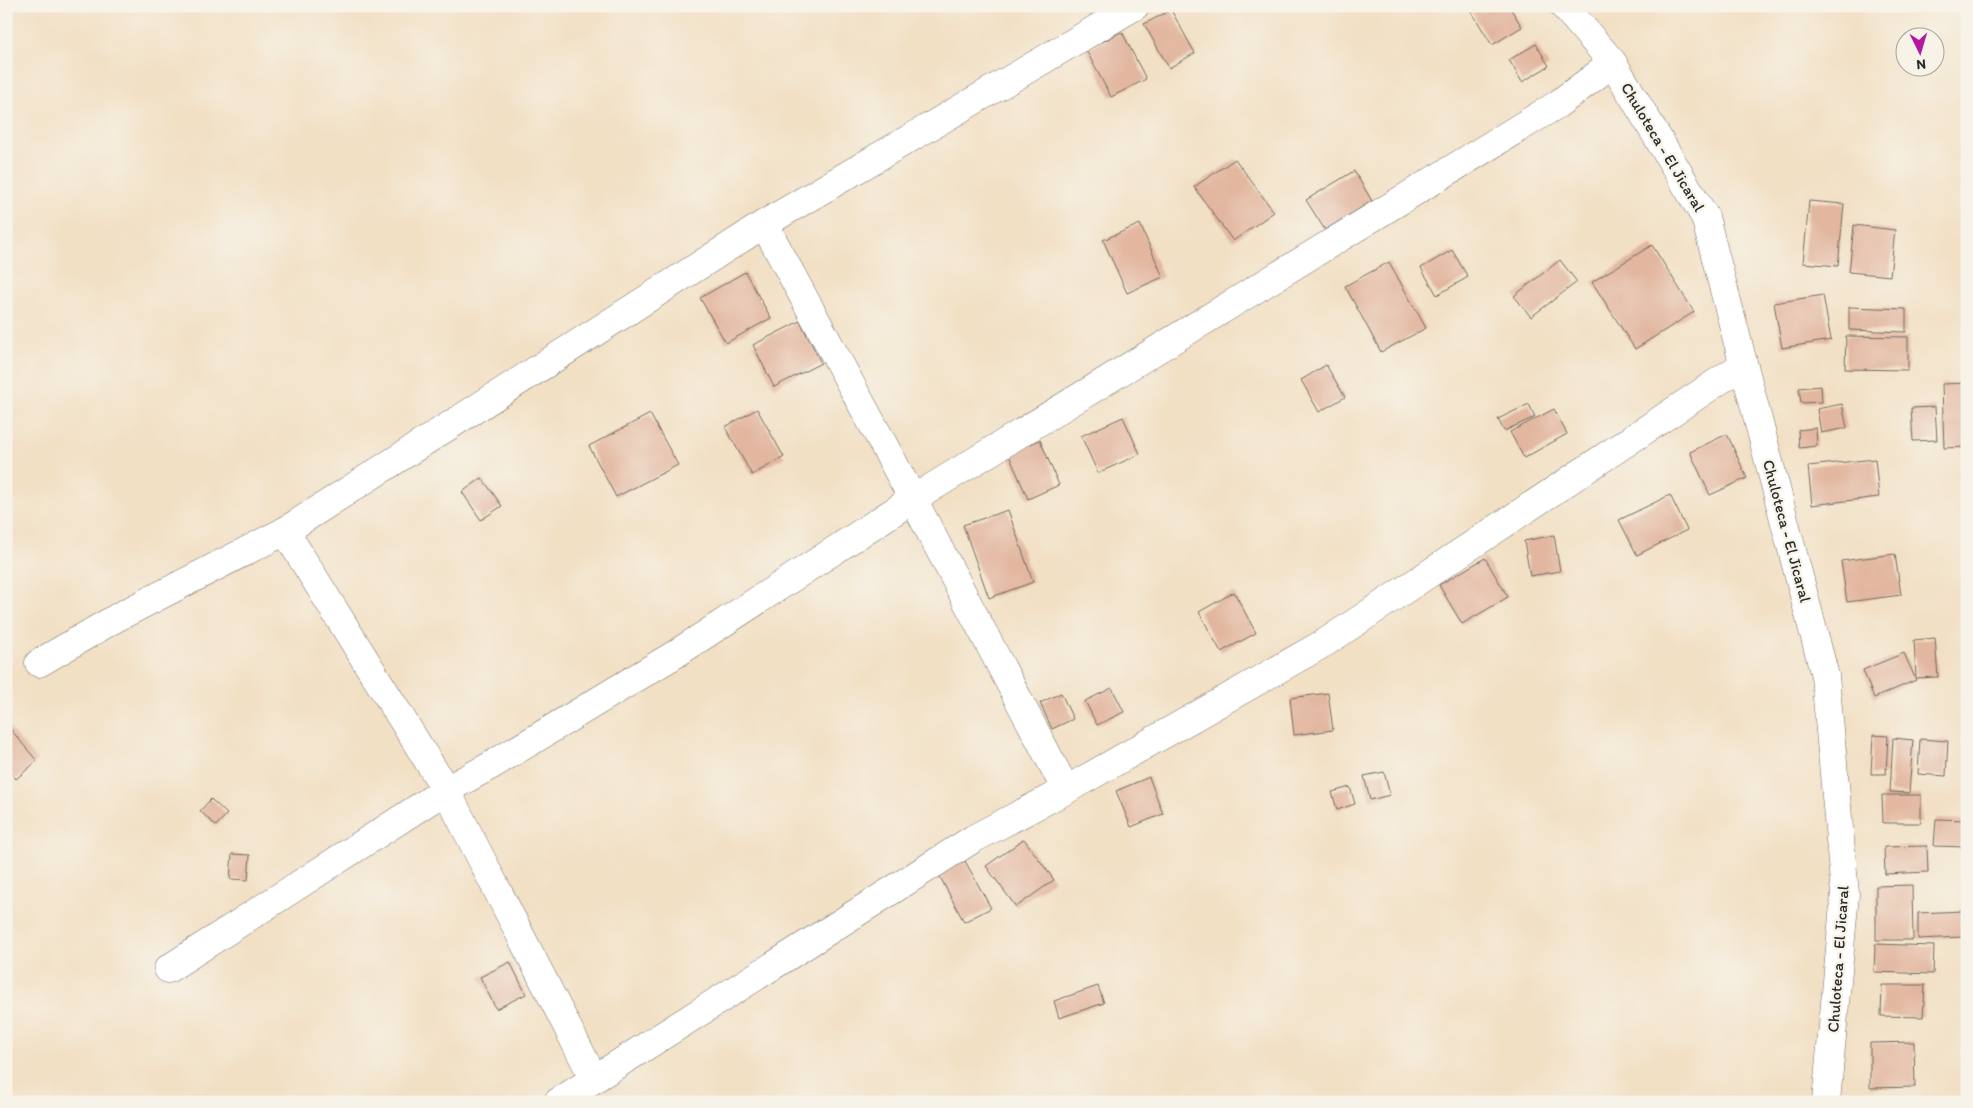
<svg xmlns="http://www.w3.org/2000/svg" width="1973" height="1108" font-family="Itim,sans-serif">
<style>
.building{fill:#e2b69f}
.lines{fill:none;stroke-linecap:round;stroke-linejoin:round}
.minor-casing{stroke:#716a61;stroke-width:29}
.minor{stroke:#fff;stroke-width:28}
.labels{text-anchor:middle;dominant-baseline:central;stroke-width:4.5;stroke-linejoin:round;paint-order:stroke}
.street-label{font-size:16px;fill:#2b2b2b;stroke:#f7f3e8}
</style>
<rect width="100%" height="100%" fill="#f7f3e8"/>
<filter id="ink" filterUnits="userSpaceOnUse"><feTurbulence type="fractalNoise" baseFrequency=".02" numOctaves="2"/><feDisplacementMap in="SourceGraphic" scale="10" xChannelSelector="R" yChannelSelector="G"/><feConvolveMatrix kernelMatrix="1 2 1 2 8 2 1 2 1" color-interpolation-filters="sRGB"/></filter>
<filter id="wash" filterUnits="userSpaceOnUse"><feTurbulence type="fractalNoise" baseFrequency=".0096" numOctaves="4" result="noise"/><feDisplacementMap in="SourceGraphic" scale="20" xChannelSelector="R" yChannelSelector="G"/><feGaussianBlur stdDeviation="1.12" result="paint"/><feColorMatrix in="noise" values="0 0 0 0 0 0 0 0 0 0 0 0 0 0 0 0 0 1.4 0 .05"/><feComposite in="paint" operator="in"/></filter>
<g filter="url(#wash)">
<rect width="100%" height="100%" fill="#f2e0c5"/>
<g id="blocks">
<g class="building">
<path d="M1468 6H1509L1522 27 1492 45Z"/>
<path d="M1171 10 1195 53 1169 68 1144 24Z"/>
<path d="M1122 32 1146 79 1111 97 1086 50Z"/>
<path d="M1536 44 1549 66 1522 82 1509 60Z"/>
<path d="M1235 159 1274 212 1233 241 1194 187Z"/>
<path d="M1354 171 1372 201 1325 230 1306 200Z"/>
<path d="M1809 201 1844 204 1838 266 1803 263Z"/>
<path d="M1140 224 1163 277 1127 293 1103 240Z"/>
<path d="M1854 225 1895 230 1890 276 1849 272Z"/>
<path d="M1652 245 1694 312 1635 349 1592 282Z"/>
<path d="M1452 250 1468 277 1437 295 1421 268Z"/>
<path d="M1560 260 1577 282 1531 317 1514 296Z"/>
<path d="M1389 262 1426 328 1381 352 1345 286Z"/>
<path d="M745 272 771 318 726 343 700 298Z"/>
<path d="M1823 295 1831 340 1782 348 1774 303Z"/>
<path d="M1849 307 1906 309V332L1849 330Z"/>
<path d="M800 321 821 363 774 387 753 345Z"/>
<path d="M1846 336 1908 337V370L1845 369Z"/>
<path d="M1326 365 1345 397 1319 412 1301 380Z"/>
<path d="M1967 383V447L1944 448 1942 384Z"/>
<path d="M1821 386 1822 402 1801 403 1799 388Z"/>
<path d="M1529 404 1535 417 1504 431 1498 419Z"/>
<path d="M1842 404 1847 428 1821 433 1817 409Z"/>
<path d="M1935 407 1937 440 1913 441 1911 408Z"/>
<path d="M757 409 784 457 752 475 725 427Z"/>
<path d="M1554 409 1567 434 1524 458 1510 432Z"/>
<path d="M650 414 678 465 616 497 589 446Z"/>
<path d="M1123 417 1140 454 1098 473 1081 436Z"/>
<path d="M1816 428 1817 446 1799 448 1798 430Z"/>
<path d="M1727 434 1747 478 1710 495 1690 452Z"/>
<path d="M1040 440 1059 485 1028 499 1008 453Z"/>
<path d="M1875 459 1879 497 1812 505 1808 466Z"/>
<path d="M482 478 502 506 481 520 462 492Z"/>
<path d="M1670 495 1687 530 1637 555 1619 520Z"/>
<path d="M1008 510 1033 582 989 598 963 525Z"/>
<path d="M1554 535 1560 571 1530 576 1524 541Z"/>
<path d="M1895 554 1901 595 1847 602 1841 561Z"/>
<path d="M1485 558 1508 597 1462 624 1439 585Z"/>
<path d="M1234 592 1256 633 1221 652 1199 612Z"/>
<path d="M1935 638 1938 677 1916 678 1914 640Z"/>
<path d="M1904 653 1916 680 1874 698 1863 670Z"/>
<path d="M1112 688 1124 712 1097 725 1085 701Z"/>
<path d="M1061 693 1073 719 1052 729 1040 703Z"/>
<path d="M1328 693 1333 730 1294 735 1290 698Z"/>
<path d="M7 725 37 761 16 779 6 768Z"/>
<path d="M1873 735 1888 736 1886 774H1871Z"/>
<path d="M1893 738 1913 740 1909 793 1890 792Z"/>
<path d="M1920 739 1948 741 1946 776 1918 774Z"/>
<path d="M1384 772 1390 795 1370 800 1364 776Z"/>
<path d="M1149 777 1163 814 1131 827 1116 791Z"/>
<path d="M1350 787 1355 804 1337 810 1332 792Z"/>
<path d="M1882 795H1921V823H1883Z"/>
<path d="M211 799 227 814 216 826 200 811Z"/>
<path d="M1936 819 1967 820V847L1934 846Z"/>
<path d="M1024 839 1054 880 1016 907 986 866Z"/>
<path d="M1927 846 1928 872 1885 874 1884 847Z"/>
<path d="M232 854 250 855 248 880 230 879Z"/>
<path d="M965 861 991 908 964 922 939 875Z"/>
<path d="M1912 885 1913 940H1876V886Z"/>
<path d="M1963 911V937L1918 939V913Z"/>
<path d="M1875 944 1934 946 1933 974 1874 972Z"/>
<path d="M510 962 526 994 496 1009 480 977Z"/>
<path d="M1882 985H1925L1923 1017 1881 1016Z"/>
<path d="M1098 986 1104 1003 1059 1018 1054 1001Z"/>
<path d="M1914 1042 1915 1087 1870 1088V1043Z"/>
</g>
</g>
</g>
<g filter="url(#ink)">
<use href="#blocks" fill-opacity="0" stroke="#716a61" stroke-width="1"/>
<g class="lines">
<g class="minor-casing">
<g id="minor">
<path d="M1564 6 1613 63 1705 217 1825 676 1845 894 1826 1102"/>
<path d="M764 224 913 499 1066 790"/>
<path d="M285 531 446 790 594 1079"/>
<path d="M39 663 116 618 285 531 764 224 1135 6"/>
<path d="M168 969 446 790 490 766 674 655 913 499 1558 104 1613 63"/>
<path d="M558 1102 973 839 1066 790 1326 642 1743 365"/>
</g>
</g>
<use href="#minor" class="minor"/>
</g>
</g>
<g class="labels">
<g class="street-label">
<text transform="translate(1663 147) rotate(59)">Chuloteca - El Jicaral</text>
<text transform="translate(1787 531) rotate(75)">Chuloteca - El Jicaral</text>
<text transform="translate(1838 959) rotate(-86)">Chuloteca - El Jicaral</text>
</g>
</g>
<rect width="1973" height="1108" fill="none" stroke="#f7f3e8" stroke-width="25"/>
<g transform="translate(1920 52) rotate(175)"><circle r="24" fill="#f7f3e8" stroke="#a5a39c"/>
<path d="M0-4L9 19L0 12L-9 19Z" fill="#b5179e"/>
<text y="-8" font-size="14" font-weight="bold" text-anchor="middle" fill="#2b2b2b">N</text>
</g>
</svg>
